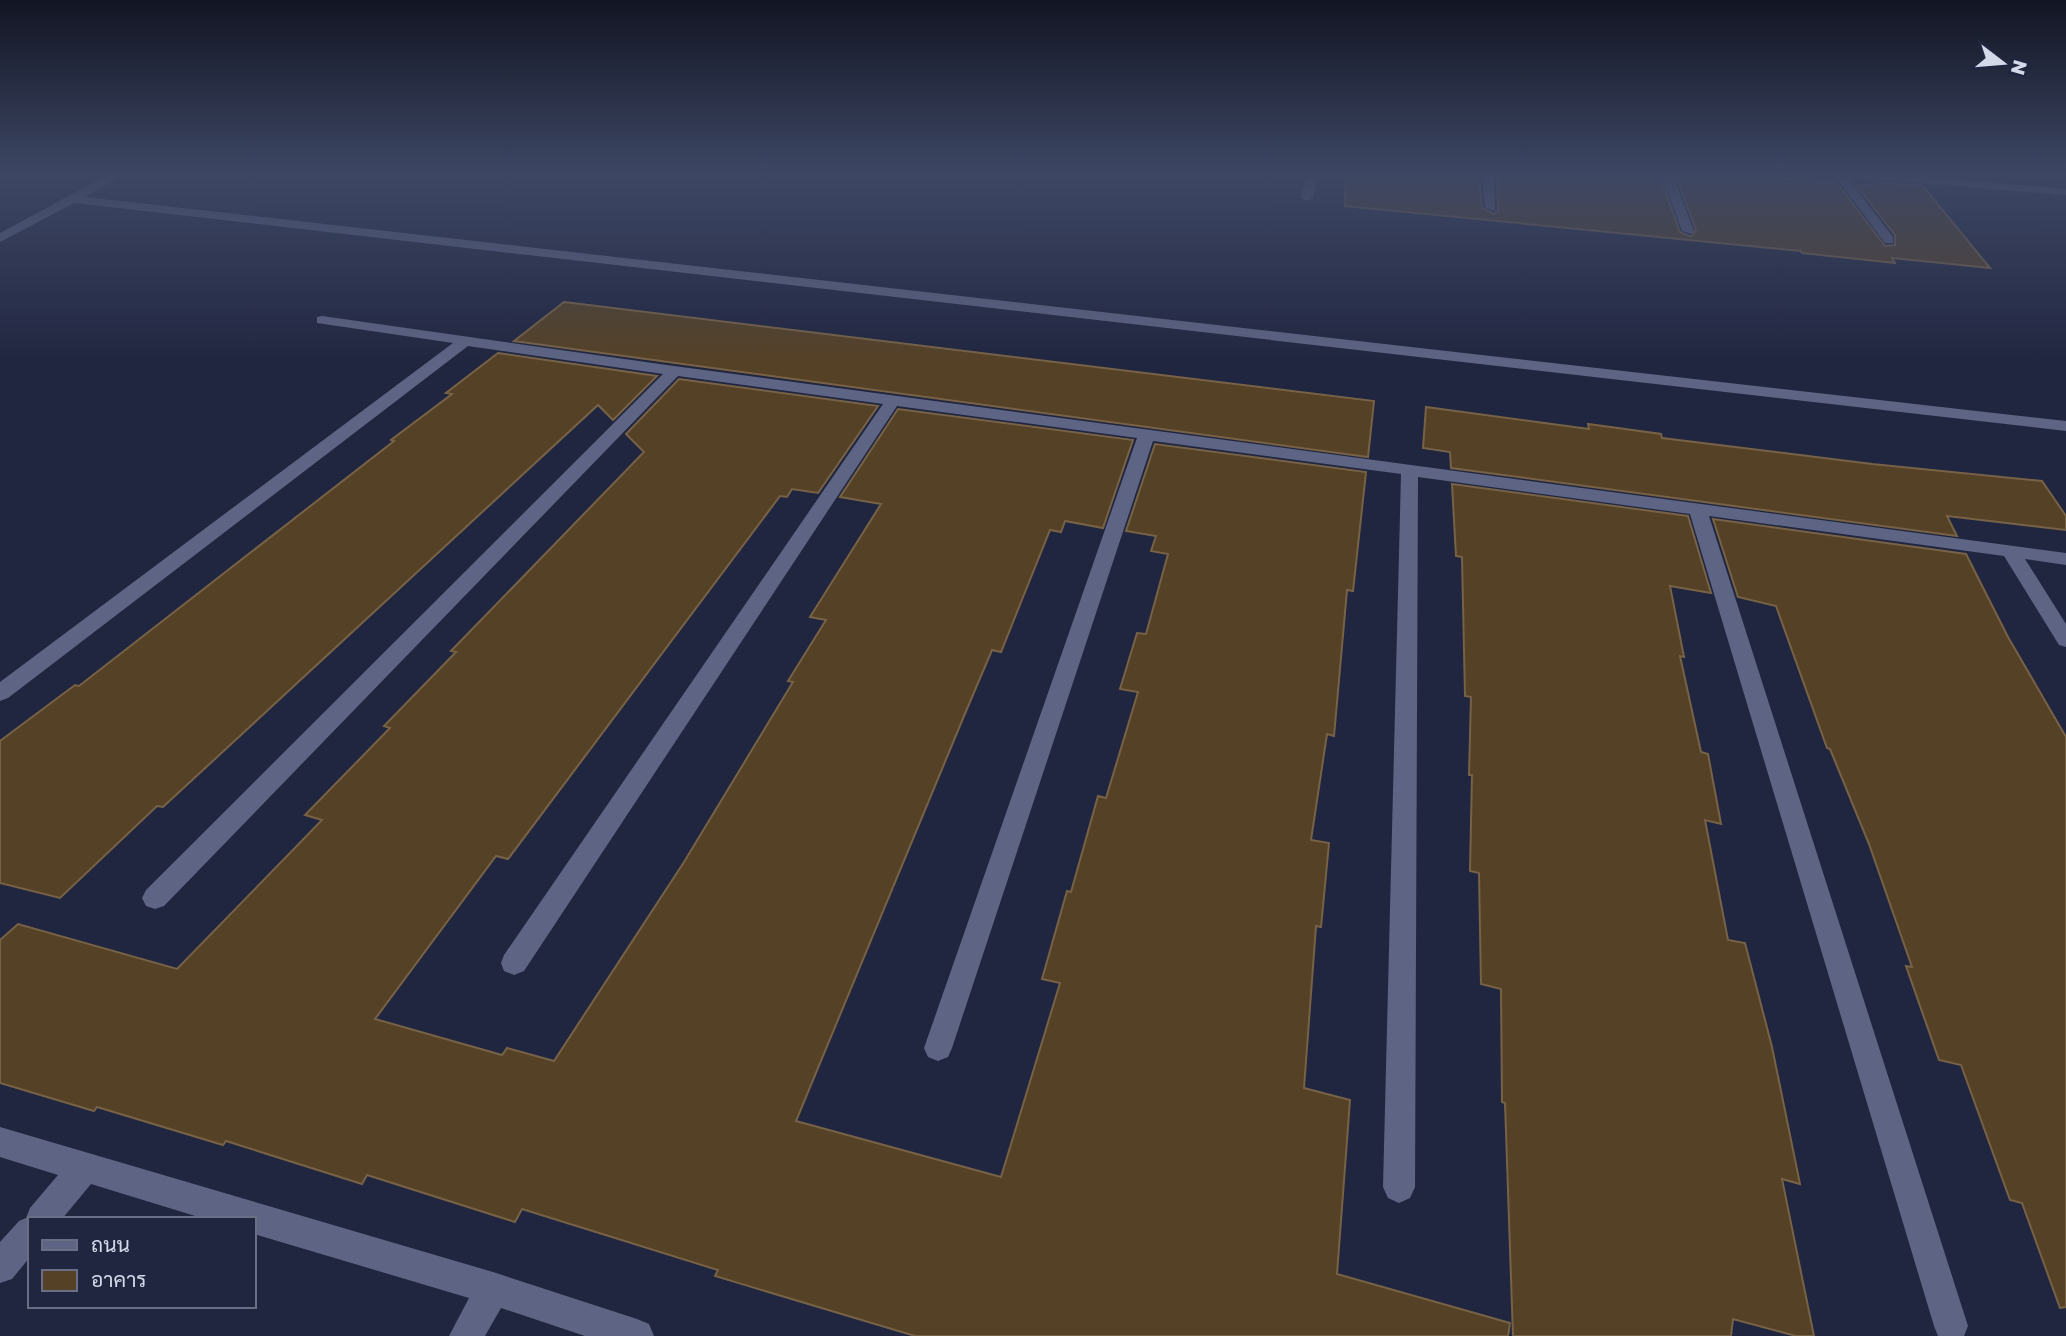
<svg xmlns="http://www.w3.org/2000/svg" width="2066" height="1336" font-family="'Golos Text',Sarabun,sans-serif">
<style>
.building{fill:#554126;stroke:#776246;stroke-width:2}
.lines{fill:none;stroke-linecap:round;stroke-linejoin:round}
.minor{fill:#5e6483;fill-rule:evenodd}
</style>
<rect width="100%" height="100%" fill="#212640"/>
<g class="building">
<path d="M1346 176H1479L1482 208 1494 214 1498 211 1497 176H1660L1680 232 1691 237 1696 230 1676 176H1761L1837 183 1885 246 1895 245V235L1856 185 1873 186 1874 182 1923 186 1990 268 1892 258 1895 263 1802 253 1801 251 1345 206Z"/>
<path d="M564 302 1374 401 1368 457 514 341Z"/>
<path d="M498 353 657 376 613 420 598 405 163 807 157 806 60 898 0 883V741L75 685 79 686 394 441 391 440 452 394 446 393Z"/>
<path d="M679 379 878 406 818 493 792 489 787 497 780 496 508 859 496 856 375 1019 502 1055 507 1048 554 1061 684 862 793 682 788 681 826 620 810 617 881 504 840 497 898 409 1133 440 1103 528 1065 521 1061 532 1050 530 1001 652 992 650 964 716 796 1121 1001 1177 1060 983 1042 979 1067 891 1071 892 1098 796 1106 798 1138 692 1120 689 1137 633 1146 634 1168 554 1151 551 1156 536 1126 531 1155 444 1366 472 1353 591 1347 590 1334 736 1327 734 1311 840 1329 843 1321 927 1316 926 1304 1088 1350 1100 1337 1274 1510 1323 1508 1336H915L715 1276 718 1270 522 1209 515 1222 367 1175 362 1184 226 1141 223 1145 97 1107 94 1111 0 1083V940L18 924 177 969 322 820 305 815 390 728 384 726 456 652 451 651 644 452 626 434Z"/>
<path d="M1426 407 1589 429 1588 424 1661 434 1662 438 1872 464 2042 481 2066 516V530L1947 516 1957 536 1451 468 1450 452 1423 448Z"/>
<path d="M1452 484 1688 516 1711 593 1670 586 1684 657 1680 656 1701 752 1708 754 1721 824 1705 820 1728 940 1745 943 1772 1047 1800 1184 1782 1179 1814 1336H1796L1733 1319 1731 1336H1513L1505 1103 1502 1102 1501 989 1481 984 1479 873 1470 871 1472 775H1469L1471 697 1465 696 1462 557 1456 556Z"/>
<path d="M1713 519 1966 554 2008 637 2066 737V1307L2060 1308 2022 1203 2010 1200 1961 1065 1939 1060 1906 966 1912 967 1869 844 1830 749 1827 748 1776 606 1738 597Z"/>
</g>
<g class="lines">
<g class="minor">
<path d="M106 176H120L85 197 2066 421V431L74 203 0 242V233Z"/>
<path d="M1306 176H1318L1313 198 1307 201 1301 198Z"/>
<path d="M1482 176H1494L1495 211 1485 208Z"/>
<path d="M1662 176H1673L1694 231 1692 234 1682 231Z"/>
<path d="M1835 176H1846L1893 237V243H1885Z"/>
<path d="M1863 176H1914L2066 189V195L1868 179Z"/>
<path d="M322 316 674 366 2066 553V565L2025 559 2066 624V647L2059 645 2004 556 1709 516 1968 1326 1964 1336H1938L1934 1326 1690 514 1418 477 1415 1187 1410 1198 1399 1203 1388 1198 1383 1187 1401 474 1153 441 952 1048 948 1057 938 1061 928 1057 924 1048 1137 438 897 406 524 971 514 975 504 971 501 963 504 955 883 404 678 376 164 906 155 909 146 906 142 898 146 890 663 374 468 346 8 698 0 701V682L453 343 317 323V317Z"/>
<path d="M0 1127 493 1272 637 1319 649 1324 654 1336H585L501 1308 485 1336H449L469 1298 254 1234V1219H205L91 1184 62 1219H30V1257L12 1279 0 1283V1242L19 1221 26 1218 30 1208 58 1175 0 1157Z"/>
</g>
</g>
<linearGradient id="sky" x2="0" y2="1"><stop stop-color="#121523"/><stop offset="0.48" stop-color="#3d4764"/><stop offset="1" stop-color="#3d4764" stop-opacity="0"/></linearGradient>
<rect width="2066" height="363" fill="url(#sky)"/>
<rect x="28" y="1217" width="228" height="91" fill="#212640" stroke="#696e84" stroke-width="2"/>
<rect x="42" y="1240" width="35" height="10" fill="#5e6483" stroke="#696e84" stroke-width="2"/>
<text x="91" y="1252" font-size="21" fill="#d4d9ea">ถนน</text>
<rect x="42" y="1270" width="35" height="21" fill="#554126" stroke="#696e84" stroke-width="2"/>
<text x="91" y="1287" font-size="21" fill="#d4d9ea">อาคาร</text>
<g transform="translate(2003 63) rotate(106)" stroke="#212640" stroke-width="5" paint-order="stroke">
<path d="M0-5L12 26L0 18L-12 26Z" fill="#d4d9ea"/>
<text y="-10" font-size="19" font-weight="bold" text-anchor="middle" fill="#d4d9ea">N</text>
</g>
</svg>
